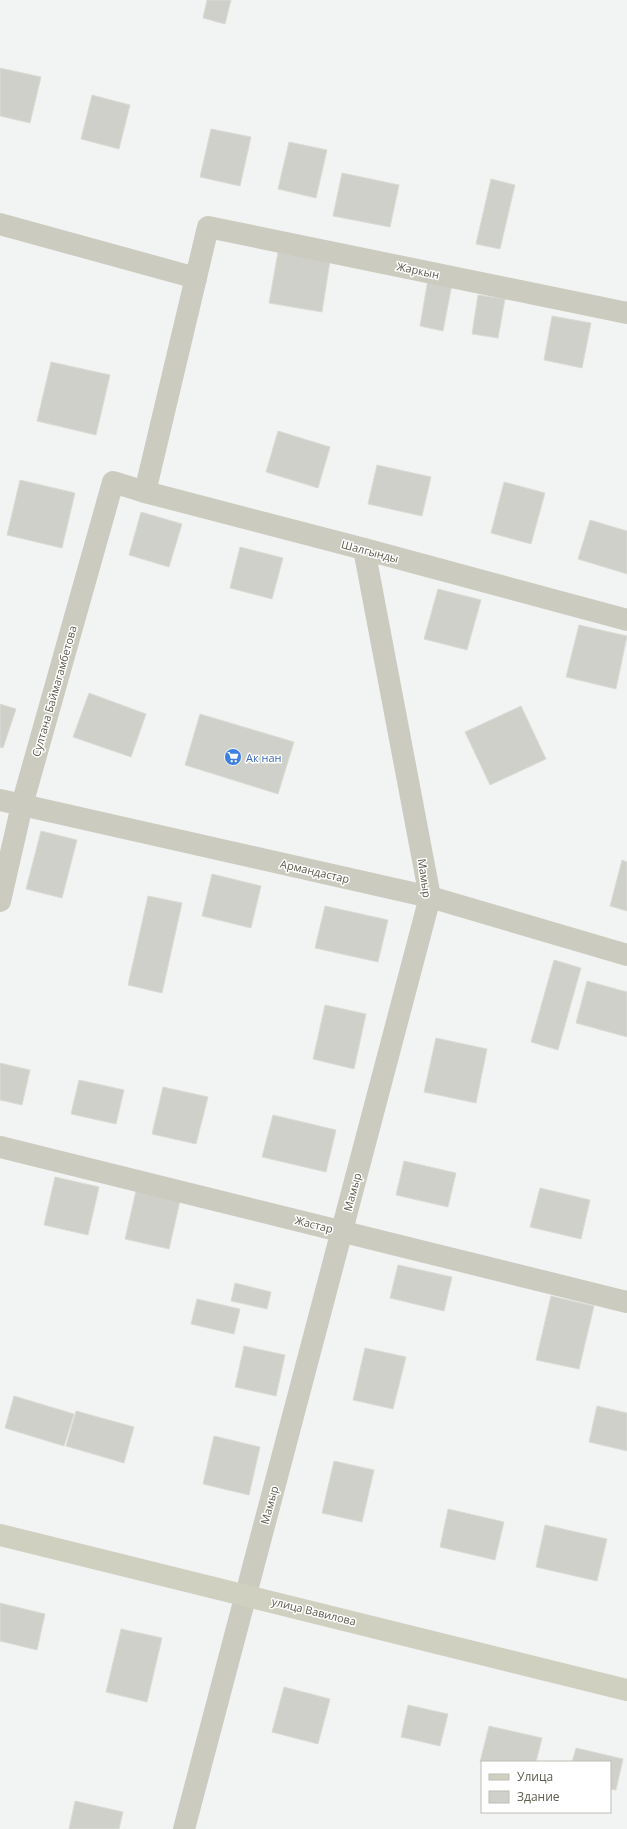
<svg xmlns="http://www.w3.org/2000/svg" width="627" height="1829" font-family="'Open Sans',sans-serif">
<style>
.building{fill:#cfd0c9;stroke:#dbdcd6}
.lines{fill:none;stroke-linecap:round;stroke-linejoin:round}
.street{stroke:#cccbbf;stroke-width:22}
.secondary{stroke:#d0d0c0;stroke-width:22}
.labels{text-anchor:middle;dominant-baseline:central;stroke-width:3;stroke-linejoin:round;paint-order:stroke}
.street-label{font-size:11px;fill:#5d5b4c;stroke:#fff}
.shop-label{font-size:11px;fill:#366cbe;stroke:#fff;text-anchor:start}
</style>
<rect width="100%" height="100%" fill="#f2f3f3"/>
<g class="building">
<path d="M207 0H231L225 24 203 18Z"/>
<path d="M0 68 41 77 30 123 0 116Z"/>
<path d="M92 95 130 105 119 149 81 139Z"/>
<path d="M211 129 251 137 240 186 200 177Z"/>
<path d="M289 142 327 150 316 198 278 189Z"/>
<path d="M342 173 399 185 390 227 333 216Z"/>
<path d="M491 179 515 185 500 249 476 244Z"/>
<path d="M278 252 330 261 322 312 269 303Z"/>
<path d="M428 279 452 284 443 331 420 326Z"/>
<path d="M478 295 505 299 498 338 472 334Z"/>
<path d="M552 316 591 323 582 368 544 360Z"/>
<path d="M51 362 110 375 96 435 37 421Z"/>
<path d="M278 431 330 447 318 488 266 472Z"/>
<path d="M377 465 431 477 422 516 368 504Z"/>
<path d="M20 480 75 493 62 548 7 535Z"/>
<path d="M504 482 545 493 531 544 491 533Z"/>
<path d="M141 512 182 524 169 567 129 555Z"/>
<path d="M590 520 627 531V574L578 559Z"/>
<path d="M240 547 283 558 272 599 230 588Z"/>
<path d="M438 589 481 600 467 650 424 639Z"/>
<path d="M579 625 627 636 616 689 566 677Z"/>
<path d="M89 693 146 714 131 757 73 737Z"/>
<path d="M0 704 16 709 3 748 0 747Z"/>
<path d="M521 706 546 759 490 785 465 732Z"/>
<path d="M200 714 294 742 278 794 185 765Z"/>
<path d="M41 831 77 840 62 898 26 889Z"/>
<path d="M622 860 627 862V911L610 906Z"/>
<path d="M212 874 261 886 251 928 202 916Z"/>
<path d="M148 896 182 903 162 993 128 985Z"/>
<path d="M325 906 388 920 378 962 315 948Z"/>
<path d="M554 960 581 968 558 1050 531 1042Z"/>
<path d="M587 981 627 992V1037L576 1023Z"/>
<path d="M325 1005 366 1014 354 1069 313 1059Z"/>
<path d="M436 1038 487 1049 476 1103 424 1092Z"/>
<path d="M0 1063 30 1070 22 1105 0 1100Z"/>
<path d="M79 1080 124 1090 116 1124 71 1114Z"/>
<path d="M163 1087 208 1097 196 1144 152 1134Z"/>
<path d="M273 1115 336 1130 326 1172 262 1157Z"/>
<path d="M404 1161 456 1173 448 1207 396 1195Z"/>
<path d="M55 1177 99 1187 88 1235 44 1225Z"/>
<path d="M540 1188 590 1200 581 1239 530 1227Z"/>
<path d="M136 1191 180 1201 169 1249 125 1239Z"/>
<path d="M398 1265 452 1277 444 1311 390 1298Z"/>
<path d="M235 1283 271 1292 267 1309 231 1301Z"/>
<path d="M551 1296 594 1306 579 1369 536 1360Z"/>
<path d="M197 1299 240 1309 234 1334 191 1324Z"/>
<path d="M244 1346 285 1355 276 1396 235 1387Z"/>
<path d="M365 1348 406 1357 393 1409 353 1400Z"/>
<path d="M14 1396 74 1414 64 1446 5 1428Z"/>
<path d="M597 1406 627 1413V1451L589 1442Z"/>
<path d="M76 1411 134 1427 124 1463 66 1446Z"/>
<path d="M214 1436 260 1447 249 1495 203 1484Z"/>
<path d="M334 1461 374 1470 362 1522 322 1513Z"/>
<path d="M448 1509 504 1522 495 1560 440 1547Z"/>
<path d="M545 1525 607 1539 597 1581 536 1567Z"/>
<path d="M0 1603 45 1614 37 1650 0 1641Z"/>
<path d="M121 1629 162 1638 147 1702 106 1692Z"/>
<path d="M284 1687 330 1699 318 1744 272 1732Z"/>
<path d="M408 1705 448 1714 440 1746 401 1737Z"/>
<path d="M489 1726 542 1738 536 1762H480Z"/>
<path d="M576 1748 623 1759 616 1790 610 1789V1762H572Z"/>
<path d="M75 1801 123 1812 119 1829H69Z"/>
</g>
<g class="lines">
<g class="street">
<path d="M0 224 196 278"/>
<path d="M145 492 208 227 627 313"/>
<path d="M0 800 430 897 627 955"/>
<path d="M0 901 22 805 113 482 145 492 364 549 627 620"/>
<path d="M0 1147 627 1302"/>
<path d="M184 1829 430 897 364 549"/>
</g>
<path class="secondary" d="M0 1535 627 1690"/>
</g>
<defs>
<g id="supermarket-disc" transform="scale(0.9)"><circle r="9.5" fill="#3f7fe0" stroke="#fff"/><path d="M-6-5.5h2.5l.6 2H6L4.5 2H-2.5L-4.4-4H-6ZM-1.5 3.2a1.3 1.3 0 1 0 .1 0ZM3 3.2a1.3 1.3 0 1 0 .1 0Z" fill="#fff"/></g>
</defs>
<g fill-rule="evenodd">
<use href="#supermarket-disc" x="233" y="757"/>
</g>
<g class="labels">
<g class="street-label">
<text transform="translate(418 270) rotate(12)">Жаркын</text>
<text transform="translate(370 551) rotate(15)">Шалгынды</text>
<text transform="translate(54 691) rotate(-74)">Султана Баймагамбетова</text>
<text transform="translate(315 871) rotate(13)">Армандастар</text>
<text transform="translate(425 878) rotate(82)">Мамыр</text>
<text transform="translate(352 1192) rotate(-75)">Мамыр</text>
<text transform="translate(314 1224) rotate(14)">Жастар</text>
<text transform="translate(269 1505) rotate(-75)">Мамыр</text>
<text transform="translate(314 1611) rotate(14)">улица Вавилова</text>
</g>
<g class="shop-label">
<text x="246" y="757">Ак нан</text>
</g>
</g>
<rect x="481" y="1761" width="130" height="52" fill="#ffffff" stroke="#bebdb7"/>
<rect x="489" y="1774" width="20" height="6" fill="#d0d0c0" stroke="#bebdb7"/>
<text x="517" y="1781" font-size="12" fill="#5d5b4c">Улица</text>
<rect x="489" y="1791" width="20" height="12" fill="#cfd0c9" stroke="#bebdb7"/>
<text x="517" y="1801" font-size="12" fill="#5d5b4c">Здание</text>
</svg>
